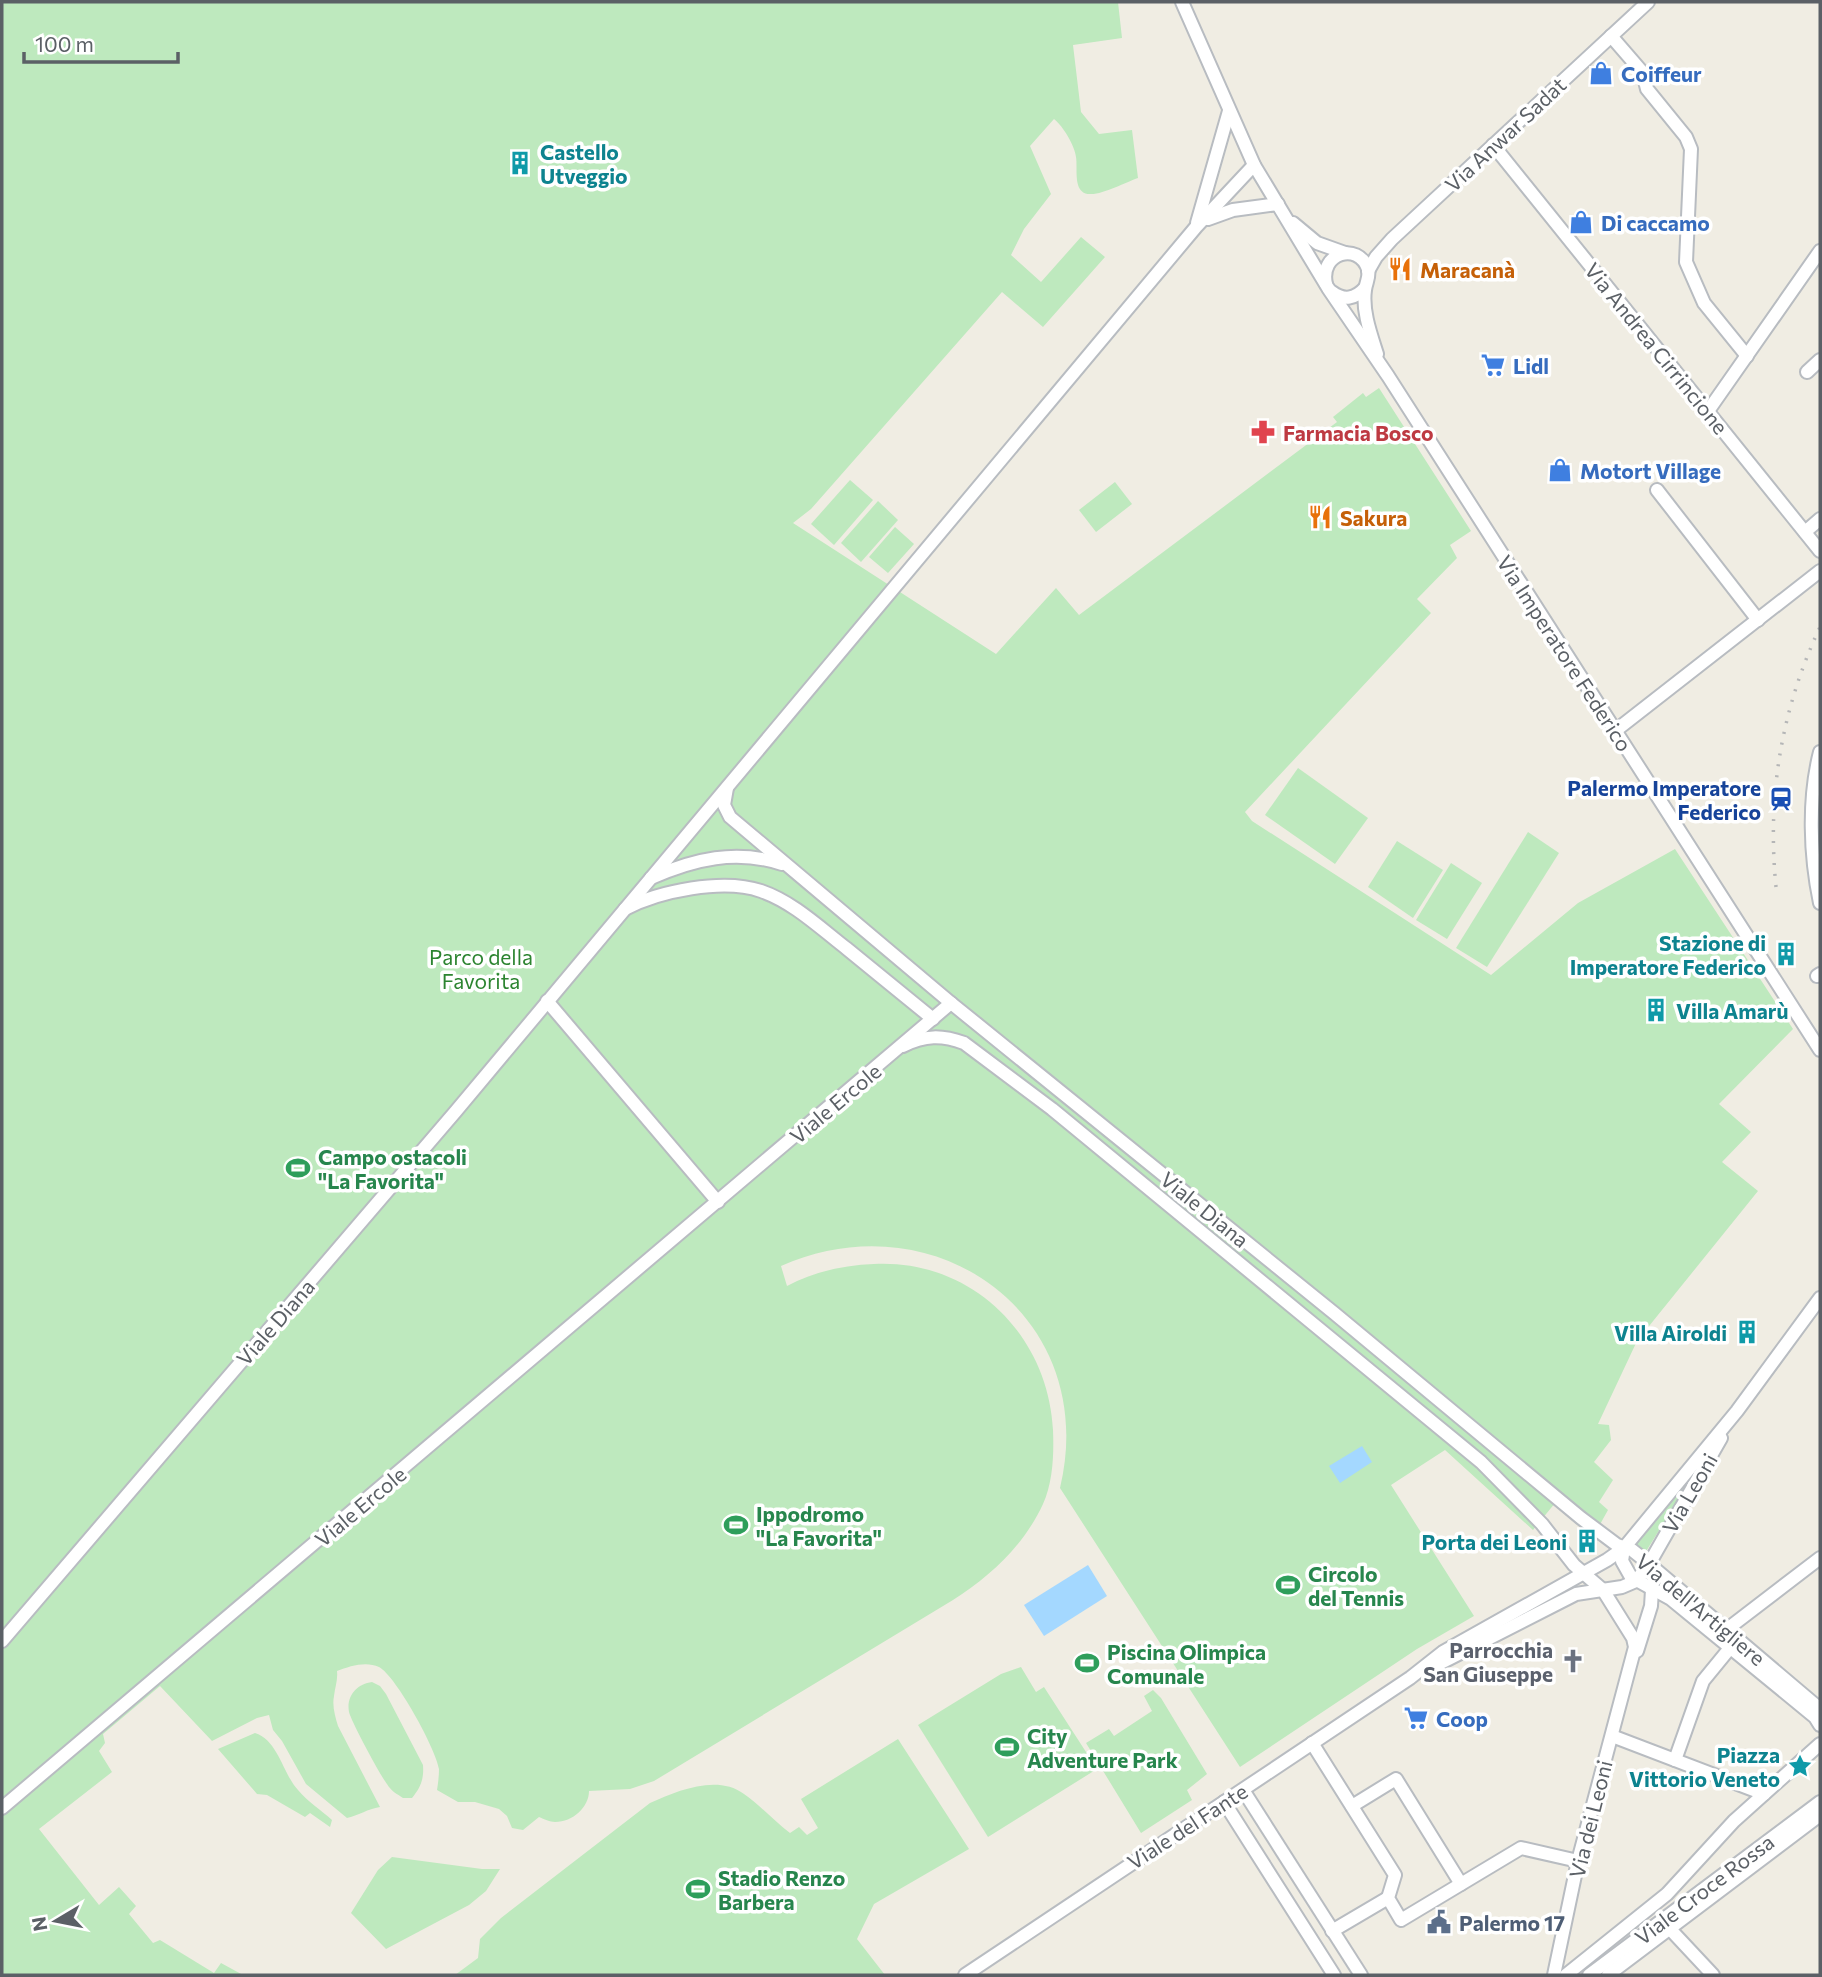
<svg xmlns="http://www.w3.org/2000/svg" width="1822" height="1977" font-family="Commissioner,sans-serif">
<style>
.green{fill:#bee9be}
.water{fill:#a4d8ff}
.lines{fill:none;stroke-linecap:round;stroke-linejoin:round}
.minor-casing{stroke:#b8bcc1;stroke-width:16}
.minor{stroke:#fff;stroke-width:12}
.rail{stroke:#b5b6b7;stroke-width:3.5;stroke-dasharray:2 9;stroke-linecap:butt}
.labels{text-anchor:middle;dominant-baseline:central;stroke-width:7;stroke-linejoin:round;paint-order:stroke}
.shop-label{font-size:21px;font-weight:bold;fill:#366cbe;stroke:#fff;text-anchor:start}
.street-label{font-size:21px;fill:#5b6066;stroke:#fff}
.culture-label{font-size:21px;font-weight:bold;fill:#0d838f;stroke:#fff;text-anchor:end}
.food-label{font-size:21px;font-weight:bold;fill:#c56008;stroke:#fff;text-anchor:start}
.health-label{font-size:21px;font-weight:bold;fill:#be3a42;stroke:#fff;text-anchor:start}
.transit-label{font-size:21px;font-weight:bold;fill:#164399;stroke:#fff;text-anchor:end}
.park-label{font-size:21px;fill:#2c8430;stroke:#fff}
.leisure-label{font-size:21px;font-weight:bold;fill:#27864d;stroke:#fff;text-anchor:start}
.worship-label{font-size:21px;font-weight:bold;fill:#5b616d;stroke:#fff;text-anchor:end}
.service-label{font-size:21px;font-weight:bold;fill:#4e5e75;stroke:#fff;text-anchor:start}
</style>
<rect width="100%" height="100%" fill="#f0ede3"/>
<g class="green">
<path d="M2 2H1118L1122 38 1073 45 1081 112 1099 134 1132 130 1138 178C1126 182 1102 195 1090 194 1072 194 1078 168 1076 157 1075 146 1063 126 1054 119L1030 146 1051 194 1024 229 1011 255 1041 282 1081 237 1105 257 1043 327 1002 292 811 509 793 523 996 654 1056 588 1079 615 1337 422 1333 417 1363 393 1366 397 1379 388 1471 531 1450 545 1457 558 1417 599 1431 613 1245 812 1252 821 1491 975 1578 903 1675 849 1793 1029 1719 1104 1751 1132 1722 1162 1758 1191 1637 1341 1598 1424 1609 1425 1611 1440 1594 1462 1613 1480 1599 1502 1608 1510 1598 1528 1560 1497 1533 1530 1445 1450 1391 1485 1474 1616 1417 1649 1240 1767 1060 1488C1101 1317 936 1197 781 1266L787 1286C813 1272 844 1265 874 1264 971 1259 1048 1334 1053 1430 1054 1454 1053 1482 1043 1504 1024 1545 991 1576 953 1600L654 1781 630 1789 589 1791C589 1807 573 1822 555 1822 550 1822 544 1819 539 1817L523 1830 512 1828 507 1816 499 1809 475 1802H458L437 1790C438 1784 439 1776 439 1769 436 1749 396 1676 379 1667 366 1661 350 1666 337 1671 338 1680 335 1687 334 1696 332 1706 335 1716 338 1726L380 1807C367 1809 360 1815 347 1818L306 1784 282 1741 273 1730 269 1715 257 1718 212 1741 160 1686 103 1734 105 1743 99 1751 112 1772 39 1829 99 1905 119 1887 136 1906 129 1914 153 1943 160 1940 214 1973 221 1963 243 1975H2Z"/>
<path d="M850 480 873 500 834 545 811 524Z"/>
<path d="M1115 482 1132 504 1096 532 1079 510Z"/>
<path d="M878 501 898 520 861 562 841 543Z"/>
<path d="M895 527 914 544 888 573 869 557Z"/>
<path d="M1298 768 1368 818 1335 864 1265 815Z"/>
<path d="M1528 832 1559 853 1487 967 1456 948Z"/>
<path d="M1397 841 1443 870 1413 918 1368 887Z"/>
<path d="M1451 863 1482 883 1447 939 1416 920Z"/>
<path d="M1699 1466 1645 1553 1634 1545Z"/>
<path d="M1021 1667 1036 1692 1044 1687 1097 1769 988 1837 918 1725 1001 1674Z"/>
<path d="M372 1682 380 1686 386 1694 423 1765C424 1779 421 1787 412 1798H403C397 1794 391 1791 387 1784 380 1775 351 1721 349 1712 346 1696 357 1684 372 1682Z"/>
<path d="M1153 1690 1161 1698 1207 1774 1187 1790 1192 1800 1141 1833 1086 1743 1109 1729 1114 1736 1152 1711 1144 1696Z"/>
<path d="M255 1733C278 1740 283 1774 298 1790 307 1801 321 1810 332 1820L330 1827 310 1813 305 1817 267 1795 257 1794 218 1749Z"/>
<path d="M898 1739 969 1849 874 1904 857 1939 885 1975H455L478 1958 480 1939 501 1918 650 1803C677 1791 717 1774 744 1794 760 1805 774 1821 790 1833L799 1827 807 1835 818 1828 801 1799Z"/>
<path d="M392 1857 482 1869H500L486 1891 469 1905 386 1949 351 1913 378 1870Z"/>
</g>
<g class="water">
<path d="M1362 1446 1372 1462 1340 1483 1329 1466Z"/>
<path d="M1088 1565 1107 1596 1044 1636 1024 1605Z"/>
</g>
<g class="lines">
<g class="minor-casing">
<g id="minor">
<path d="M1182 2 1254 165 1328 288 1388 376 1820 1050"/>
<path d="M1611 36 1643 73 1647 89 1686 137 1691 149 1686 262 1704 303 1747 356"/>
<path d="M1493 145 1820 551"/>
<path d="M1208 219 1233 210 1278 204"/>
<path d="M1197 223 1229 111"/>
<path d="M1293 223 1317 243 1345 253"/>
<path d="M1368 271 1376 257 1392 239 1648 2"/>
<path d="M1326 284C1319 253 1358 241 1368 269 1370 277 1366 282 1365 290 1362 311 1371 335 1377 354"/>
<path d="M1332 292C1344 301 1355 299 1365 288"/>
<path d="M1807 372 1820 360"/>
<path d="M1708 411 1820 251"/>
<path d="M1657 490 1758 620"/>
<path d="M1805 532 1820 519"/>
<path d="M1615 731 1820 571"/>
<path d="M1820 752C1808 799 1810 855 1820 903"/>
<path d="M727 788 724 805 730 817 951 1003 1334 1313 1581 1518 1617 1545 1632 1550 1642 1558 1820 1709"/>
<path d="M651 878C694 859 736 849 782 864"/>
<path d="M625 909C659 891 723 878 761 891 793 902 819 927 846 948 875 972 904 995 933 1019"/>
<path d="M1817 976 1820 974"/>
<path d="M547 1001 718 1202"/>
<path d="M903 1046C925 1035 942 1035 964 1043L1052 1109 1481 1462 1542 1524 1574 1565 1603 1590 1633 1638 1635 1647 1578 1861 1554 1975"/>
<path d="M1624 1548 1622 1561 1631 1577 1671 1599 1815 1717 1820 1725"/>
<path d="M1726 1630 1820 1558"/>
<path d="M2 1641 456 1111 1196 227 1254 165"/>
<path d="M1637 1651 1651 1606 1652 1590"/>
<path d="M1431 1668 1576 1594 1622 1587 1636 1581 1649 1564 1721 1438"/>
<path d="M1612 1736 1764 1794"/>
<path d="M1312 1743 1395 1875 1388 1898 1401 1920 1521 1848 1578 1861"/>
<path d="M1675 1760 1703 1681 1730 1648"/>
<path d="M1243 1790 1361 1975"/>
<path d="M1224 1802 1334 1975"/>
<path d="M1352 1806 1396 1779 1461 1884"/>
<path d="M2 1808 951 1003"/>
<path d="M1669 1928 1713 1975"/>
<path d="M1332 1931 1388 1898"/>
<path d="M965 1975 1410 1678 1443 1652 1607 1560 1624 1548 1737 1411 1820 1298"/>
<path d="M1566 1975 1667 1894 1734 1821 1820 1744"/>
<path d="M1589 1975 1820 1802"/>
<path d="M1608 1975 1820 1815"/>
</g>
</g>
<use href="#minor" class="minor"/>
<path class="rail" d="M1776 887C1767 796 1781 710 1820 627"/>
</g>
<defs>
<g id="shop-bare" transform="scale(1.89)"><path d="M-5-2.5h2.3a2.7 3.5 0 0 1 5.4 0H5L5.5 6h-11ZM-1.5-2.5h3a1.5 2.3 0 0 0-3 0Z" fill="#3f7fe0" stroke="#fff" stroke-width="2.5" paint-order="stroke"/></g>
<g id="building-bare" transform="scale(1.89)"><path d="M-4-6H4V6H1V3H-1V6H-4ZM-2.5-4.3h1.7v1.8h-1.7ZM.8-4.3h1.7v1.8H.8ZM-2.5-1h1.7V.8h-1.7ZM.8-1h1.7V.8H.8Z" fill="#0f9aa8" stroke="#fff" stroke-width="2.5" paint-order="stroke"/></g>
<g id="restaurant-bare" transform="scale(1.89)"><path d="M-5-6h1v4h1v-4h1v4h1v-4h1v5L-1.5 .5V6h-2V.5L-5-1ZM5-6V6H3V1.5H1.5Q1.5-4 5-6Z" fill="#e8710a" stroke="#fff" stroke-width="2.5" paint-order="stroke"/></g>
<g id="supermarket-bare" transform="scale(1.89)"><path d="M-6-5.5h2.5l.6 2H6L4.5 2H-2.5L-4.4-4H-6ZM-1.5 3.2a1.3 1.3 0 1 0 .1 0ZM3 3.2a1.3 1.3 0 1 0 .1 0Z" fill="#3f7fe0" stroke="#fff" stroke-width="2.5" paint-order="stroke"/></g>
<g id="pharmacy-bare" transform="scale(1.89)"><path d="M-2-6h4v4h4v4h-4v4h-4v-4h-4v-4h4Z" fill="#e0444e" stroke="#fff" stroke-width="2.5" paint-order="stroke"/></g>
<g id="station-bare" transform="scale(1.89)"><path d="M-3-6H3Q5-6 5-4V2Q5 4 3 4L4.5 6H3L1.5 4h-3L-3 6H-4.5L-3 4Q-5 4-5 2V-4Q-5-6-3-6ZM-3.5-4v3h7v-3ZM-3.5 1v1.5H-2V1ZM2 1v1.5H3.5V1Z" fill="#1a4fb4" stroke="#fff" stroke-width="2.5" paint-order="stroke"/></g>
<g id="stadium-bare" transform="scale(1.89)"><path d="M0-5a6.5 5 0 1 0 0 10a6.5 5 0 1 0 0-10ZM-3.5-1.8h7v3.6h-7Z" fill="#2e9e5b" stroke="#fff" stroke-width="2.5" paint-order="stroke"/></g>
<g id="church-bare" transform="scale(1.89)"><path d="M-1.2-6h2.4v3.5h3.3v2.4h-3.3V6h-2.4V-.1h-3.3v-2.4h3.3Z" fill="#6b7280" stroke="#fff" stroke-width="2.5" paint-order="stroke"/></g>
<g id="sight-bare" transform="scale(1.89)"><path d="M0-6L1.8-2.2L6-1.7L2.9 1.2L3.7 5.4L0 3.3L-3.7 5.4L-2.9 1.2L-6-1.7L-1.8-2.2Z" fill="#0f9aa8" stroke="#fff" stroke-width="2.5" paint-order="stroke"/></g>
<g id="civic-bare" transform="scale(1.89)"><path d="M-.6-6.5H3V-4.5H.6V-3L4-1V1h2V6H-6V1h2V-1L-.6-3ZM-1.2 2.5V6h2.4V2.5Z" fill="#5c6f8a" stroke="#fff" stroke-width="2.5" paint-order="stroke"/></g>
</defs>
<g fill-rule="evenodd">
<use href="#shop-bare" x="1601" y="73"/>
<use href="#building-bare" x="520" y="163"/>
<use href="#shop-bare" x="1581" y="222"/>
<use href="#restaurant-bare" x="1400" y="269"/>
<use href="#supermarket-bare" x="1493" y="365"/>
<use href="#pharmacy-bare" x="1263" y="432"/>
<use href="#shop-bare" x="1560" y="470"/>
<use href="#restaurant-bare" x="1320" y="517"/>
<use href="#station-bare" x="1781" y="799"/>
<use href="#building-bare" x="1786" y="954"/>
<use href="#building-bare" x="1656" y="1010"/>
<use href="#stadium-bare" x="298" y="1168"/>
<use href="#building-bare" x="1747" y="1332"/>
<use href="#stadium-bare" x="736" y="1525"/>
<use href="#building-bare" x="1587" y="1541"/>
<use href="#stadium-bare" x="1288" y="1585"/>
<use href="#church-bare" x="1573" y="1661"/>
<use href="#stadium-bare" x="1087" y="1663"/>
<use href="#supermarket-bare" x="1416" y="1718"/>
<use href="#stadium-bare" x="1007" y="1747"/>
<use href="#sight-bare" x="1800" y="1766"/>
<use href="#stadium-bare" x="698" y="1889"/>
<use href="#civic-bare" x="1439" y="1922"/>
</g>
<g class="labels">
<g class="shop-label">
<text x="1621" y="73">Coiffeur</text>
<text x="1601" y="222">Di caccamo</text>
<text x="1513" y="365">Lidl</text>
<text x="1580" y="470">Motort Village</text>
<text x="1436" y="1718">Coop</text>
</g>
<g class="street-label">
<text transform="translate(1505 134) rotate(-43)">Via Anwar Sadat</text>
<text transform="translate(1657 348) rotate(51)">Via Andrea Cirrincione</text>
<text transform="translate(1565 653) rotate(57)">Via Imperatore Federico</text>
<text transform="translate(835 1103) rotate(-40)">Viale Ercole</text>
<text transform="translate(1205 1209) rotate(39)">Viale Diana</text>
<text transform="translate(275 1322) rotate(-49)">Viale Diana</text>
<text transform="translate(1689 1493) rotate(-60)">Via Leoni</text>
<text transform="translate(360 1506) rotate(-40)">Viale Ercole</text>
<text transform="translate(1701 1609) rotate(40)">Via dell'Artigliere</text>
<text transform="translate(1590 1819) rotate(-76)">Via dei Leoni</text>
<text transform="translate(1187 1826) rotate(-33)">Viale del Fante</text>
<text transform="translate(1704 1889) rotate(-37)">Viale Croce Rossa</text>
</g>
<g class="culture-label">
<text x="540" y="151" text-anchor="start">Castello<tspan x="540" dy="24">Utveggio</tspan></text>
<text x="1766" y="942">Stazione di<tspan x="1766" dy="24">Imperatore Federico</tspan></text>
<text x="1676" y="1010" text-anchor="start">Villa Amarù</text>
<text x="1727" y="1332">Villa Airoldi</text>
<text x="1567" y="1541">Porta dei Leoni</text>
<text x="1780" y="1754">Piazza<tspan x="1780" dy="24">Vittorio Veneto</tspan></text>
</g>
<g class="food-label">
<text x="1420" y="269">Maracanà</text>
<text x="1340" y="517">Sakura</text>
</g>
<g class="health-label">
<text x="1283" y="432">Farmacia Bosco</text>
</g>
<g class="transit-label">
<text x="1761" y="787">Palermo Imperatore<tspan x="1761" dy="24">Federico</tspan></text>
</g>
<g class="park-label">
<text x="481" y="956">Parco della<tspan x="481" dy="24">Favorita</tspan></text>
</g>
<g class="leisure-label">
<text x="318" y="1156">Campo ostacoli<tspan x="318" dy="24">"La Favorita"</tspan></text>
<text x="756" y="1513">Ippodromo<tspan x="756" dy="24">"La Favorita"</tspan></text>
<text x="1308" y="1573">Circolo<tspan x="1308" dy="24">del Tennis</tspan></text>
<text x="1107" y="1651">Piscina Olimpica<tspan x="1107" dy="24">Comunale</tspan></text>
<text x="1027" y="1735">City<tspan x="1027" dy="24">Adventure Park</tspan></text>
<text x="718" y="1877">Stadio Renzo<tspan x="718" dy="24">Barbera</tspan></text>
</g>
<g class="worship-label">
<text x="1553" y="1649">Parrocchia<tspan x="1553" dy="24">San Giuseppe</tspan></text>
</g>
<g class="service-label">
<text x="1459" y="1922">Palermo 17</text>
</g>
</g>
<rect width="1822" height="1977" fill="none" stroke="#5b6066" stroke-width="7"/>
<g transform="translate(56 1921) rotate(260)" stroke="#ffffff" stroke-width="5" paint-order="stroke">
<path d="M0-5L12 26L0 18L-12 26Z" fill="#5b6066"/>
<text y="-10" font-size="19" font-weight="bold" text-anchor="middle" fill="#5b6066">N</text>
</g>
<path d="M24 52v10h154v-10" fill="none" stroke="#5b6066" stroke-width="3.5"/>
<text x="35" y="52" font-size="21" fill="#5b6066" stroke="#ffffff" stroke-width="5" paint-order="stroke">100 m</text>
</svg>
